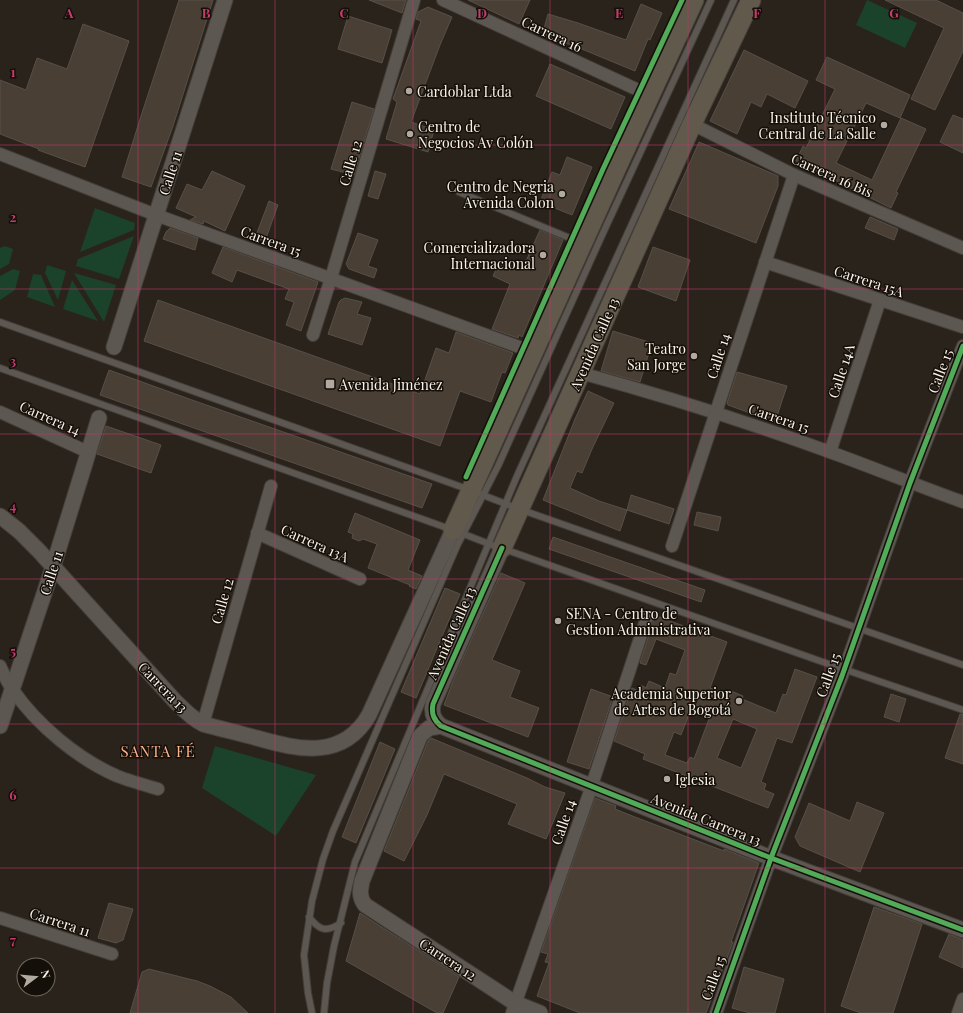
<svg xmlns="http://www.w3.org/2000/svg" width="963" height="1013" font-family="'Playfair Display',serif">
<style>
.green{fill:#1b422a}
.building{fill:#4a3f34;stroke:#565049;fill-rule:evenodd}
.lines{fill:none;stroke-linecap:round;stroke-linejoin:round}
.service-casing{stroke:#443e39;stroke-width:8}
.minor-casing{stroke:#443e39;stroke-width:14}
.tertiary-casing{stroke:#443e39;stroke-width:17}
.primary-casing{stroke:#443e39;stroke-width:21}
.service{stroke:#5c5751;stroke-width:6}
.minor{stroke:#5c5751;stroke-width:12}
.tertiary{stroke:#5c5751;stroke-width:15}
.primary{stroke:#61594c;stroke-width:19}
.cycleway-casing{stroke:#140f08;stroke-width:8}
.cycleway{stroke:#51ab58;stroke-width:5}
.grid{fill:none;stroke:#ca3970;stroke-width:1;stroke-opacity:0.55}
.poi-dot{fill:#b1aaa1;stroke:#140f08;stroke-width:1.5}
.labels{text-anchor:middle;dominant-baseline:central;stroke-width:3;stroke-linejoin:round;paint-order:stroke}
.street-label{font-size:14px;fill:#faf2e9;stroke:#140f08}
.poi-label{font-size:14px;fill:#faf2e9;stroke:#140f08;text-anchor:start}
.neighbourhood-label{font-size:15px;letter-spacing:1px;fill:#feb48f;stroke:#140f08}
.grid-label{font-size:13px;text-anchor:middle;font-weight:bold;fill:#ca3970;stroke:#140f08;stroke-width:3;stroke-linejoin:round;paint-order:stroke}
</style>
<rect width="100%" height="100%" fill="#2a231c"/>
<g class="green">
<path d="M867 0 917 23 905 48 856 25Z"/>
<path d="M95 208 135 223 134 230 80 252Z"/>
<path d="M134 236 119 279 76 266 78 259Z"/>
<path d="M5 246 13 249 9 264 0 269V248Z"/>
<path d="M47 265 66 271 58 300 45 273Z"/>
<path d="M13 269 20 271 15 290 0 300V276Z"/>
<path d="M74 273 116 285 104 322Z"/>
<path d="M33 274 41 275 55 307 27 297Z"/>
<path d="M72 280 98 321 63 309Z"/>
<path d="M215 746 316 775 276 836 202 788Z"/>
</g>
<g class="building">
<path d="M179 0H213L173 126 151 187 122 177 141 116Z"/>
<path d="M369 0H406L402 13Z"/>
<path d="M468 0H530L519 24Z"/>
<path d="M885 0H936L963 13V51L935 110 911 99 944 28Z"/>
<path d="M641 4 662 13 650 40 648 39 635 71 572 45 542 36 548 14 578 23 626 40Z"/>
<path d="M428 7 452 17 440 45 411 122 434 130 428 152 386 139 397 102 393 99 421 21 416 19 418 12Z"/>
<path d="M348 16 392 30 382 63 338 49Z"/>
<path d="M83 24 129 41 85 167 38 150 39 149 0 134V80L26 90 37 58 67 69Z"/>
<path d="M744 50 808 81 795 108 767 94 761 107 751 102 737 134 710 121Z"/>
<path d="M827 57 910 95 900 118 866 103 836 163 872 180 901 118 926 129 896 192 898 193 891 208 796 161 803 146 806 148 835 89 816 80Z"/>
<path d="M550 64 625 97 611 129 536 96Z"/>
<path d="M352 102 374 109 354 175 331 169Z"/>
<path d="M953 115 963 119V153L940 142Z"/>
<path d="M699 142 778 176V186L756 243 669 209Z"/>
<path d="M567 157 592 167 572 215 540 202 552 172 560 175Z"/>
<path d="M212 171 245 186 225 231 204 221 203 224 190 220 196 217 176 208 187 184 202 190Z"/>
<path d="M375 171 386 174 378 199 368 196Z"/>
<path d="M269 201 278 205 265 241 255 238Z"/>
<path d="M870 217 898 229 894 240 865 228Z"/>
<path d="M170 228 198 238 195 250 163 239 166 232Z"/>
<path d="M540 230 563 240 522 337 519 335 518 338 492 329 510 284 493 276 500 261 522 270Z"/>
<path d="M358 233 378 240 368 266 377 269 374 278 349 269 346 264Z"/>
<path d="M223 247 318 282 301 331 286 325 294 302 285 299 289 289 237 270 232 282 212 273Z"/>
<path d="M653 247 690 260 676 301 638 287Z"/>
<path d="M345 298 362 302 357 314 371 318 362 345 328 334 339 302 341 300Z"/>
<path d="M158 300 420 394 436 348 449 353 456 332 513 353 505 373 502 372 491 402 460 391 440 446 144 341Z"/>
<path d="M613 331 652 343 640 382 601 371Z"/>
<path d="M109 370 192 400 432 484 422 508 100 395Z"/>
<path d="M737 372 787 386 775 422 728 405 727 403Z"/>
<path d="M588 391 614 403 592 449 582 473 577 471 570 488 599 501 627 510 620 531 543 500 575 419Z"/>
<path d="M106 426 161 445 151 473 97 454Z"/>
<path d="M631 495 674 509 669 524 627 510Z"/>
<path d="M697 512 721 517 718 531 694 525Z"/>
<path d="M355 513 420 540 408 570 422 576 416 589 409 586 410 585 368 568 377 544 363 539 359 541 352 538 353 534 348 532Z"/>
<path d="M553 537 705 590 701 602 549 549Z"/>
<path d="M501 573 525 583 492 660 520 671 510 697 539 708 528 737 444 705 455 676Z"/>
<path d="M445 588 460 594 416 698 401 692Z"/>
<path d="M654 615 727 642 710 688 730 696 731 691 743 696 742 699 776 713 783 694 786 695 795 669 817 677 792 743 777 738 761 782 766 784 764 790 774 794 768 808 643 759 645 754 614 741 632 688 639 691 641 685 646 688 649 681 665 688 670 673 676 675 685 650 656 639 646 665 640 663 654 619ZM693 704 712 711 694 759 690 757 687 763 665 755 674 732 681 735ZM733 719 757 729 741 768 717 758Z"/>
<path d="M591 689 613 697 589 769 567 762Z"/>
<path d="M891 694 906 699 899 722 884 717Z"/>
<path d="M960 714H963V764L945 758Z"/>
<path d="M431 738 527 778 545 787 565 793 546 839 508 824 517 804 444 774 427 815 404 861 384 851 428 741Z"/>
<path d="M380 742 395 749 356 843 342 837Z"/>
<path d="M595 798 616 806 615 809 635 817 724 851V849L759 863 731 942H733L706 1013H580L537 996 549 963 545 962 548 954 541 952Z"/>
<path d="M857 802 884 813 860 872 800 846 795 837 809 803 850 821Z"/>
<path d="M109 903 133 909 123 940 116 943 98 938Z"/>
<path d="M874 907 922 924 893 1013H861L841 1006Z"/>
<path d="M360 913 459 977 443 1013H437L346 961Z"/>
<path d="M949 934 963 940V968L939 957Z"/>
<path d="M744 967 784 979 775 1013H750L732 1008Z"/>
<path d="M149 969 197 981 210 986 231 997 248 1013H130L142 972Z"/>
</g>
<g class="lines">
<g class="service-casing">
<g id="service">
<path d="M459 192 572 239 581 244"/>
<path d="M0 322 470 490"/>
<path d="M0 368 450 529"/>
<path d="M480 494 519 509 963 665"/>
<path d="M461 533 492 545"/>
<path d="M504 549 820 661 963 710"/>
<path d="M309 917C319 930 326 933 341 923"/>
<path d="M312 1013 308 993 304 955 312 901 323 859 333 831 457 546 498 466 603 233 711 0"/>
<path d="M324 1013 327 983 334 946 355 862 517 476 734 0"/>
</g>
</g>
<g class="minor-casing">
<g id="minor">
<path d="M443 0 649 95"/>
<path d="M692 124 794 175 963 248"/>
<path d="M0 154 156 215 533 352"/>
<path d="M765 262 963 327"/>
<path d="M313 335 331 278 414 0"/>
<path d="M581 373C665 396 748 422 830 452 874 468 918 486 963 502"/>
<path d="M0 412 88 452"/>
<path d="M830 452 880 300"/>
<path d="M257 533 360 579"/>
<path d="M672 546 794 175"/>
<path d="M0 666C4 674 7 683 13 690 37 725 78 759 117 776 130 781 144 785 158 789"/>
<path d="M203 724 271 486"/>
<path d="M0 918 112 954"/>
<path d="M512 1013 589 794 647 617"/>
<path d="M716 1013 771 858 842 676 910 483 963 346"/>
<path d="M958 1013 963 999"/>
</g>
</g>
<g class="tertiary-casing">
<g id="tertiary">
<path d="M114 347 225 0"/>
<path d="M0 516 19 531 39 551 174 700C183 709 191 718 203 724 221 729 239 733 257 738 299 750 343 760 369 715L453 530"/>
<path d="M502 548 433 704C431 714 434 720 441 726L771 858 963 930"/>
<path d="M0 726 53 567 99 418"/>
<path d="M441 726 429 728 420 736 362 881C360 891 359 897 365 905L515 1003 540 1013"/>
</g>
</g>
<g class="primary-casing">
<g id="primary">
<path d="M453 530 617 167 694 0"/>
<path d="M502 548 692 124 751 0"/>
</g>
</g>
<use href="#service" class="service"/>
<use href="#minor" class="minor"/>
<use href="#tertiary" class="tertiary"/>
<use href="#primary" class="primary"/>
<g class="cycleway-casing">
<g id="cycleway">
<path d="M466 477 603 169 682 0"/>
<path d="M502 548 433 704C431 714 434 720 441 726L771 858 963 930"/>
<path d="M716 1013 771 858 842 676 910 483 963 346"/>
</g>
</g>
<use href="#cycleway" class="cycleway"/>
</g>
<path class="grid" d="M138 0V1013M275 0V1013M413 0V1013M550 0V1013M688 0V1013M825 0V1013M0 145H963M0 289H963M0 434H963M0 579H963M0 724H963M0 868H963"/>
<g class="poi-dot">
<circle cx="409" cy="91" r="4"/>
<circle cx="884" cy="125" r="4"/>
<circle cx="410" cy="134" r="4"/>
<circle cx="562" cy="194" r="4"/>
<circle cx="543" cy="255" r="4"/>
<circle cx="694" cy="356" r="4"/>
<rect x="325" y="379" width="10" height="10" rx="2"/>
<circle cx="558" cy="621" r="4"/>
<circle cx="739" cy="701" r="4"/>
<circle cx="667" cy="779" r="4"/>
</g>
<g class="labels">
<g class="street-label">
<text transform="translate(552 34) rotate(25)">Carrera 16</text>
<text transform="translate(350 163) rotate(-73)">Calle 12</text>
<text transform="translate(170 173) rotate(-72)">Calle 11</text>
<text transform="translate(832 175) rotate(24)">Carrera 16 Bis</text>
<text transform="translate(271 241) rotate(20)">Carrera 15</text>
<text transform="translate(869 281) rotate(18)">Carrera 15A</text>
<text transform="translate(594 344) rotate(-66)">Avenida Calle 13</text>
<text transform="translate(718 356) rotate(-72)">Calle 14</text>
<text transform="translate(841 371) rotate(-72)">Calle 14A</text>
<text transform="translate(940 371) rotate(-69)">Calle 15</text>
<text transform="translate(50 418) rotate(24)">Carrera 14</text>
<text transform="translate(779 418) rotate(19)">Carrera 15</text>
<text transform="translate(315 543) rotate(24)">Carrera 13A</text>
<text transform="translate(51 573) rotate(-72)">Calle 11</text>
<text transform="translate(222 601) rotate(-74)">Calle 12</text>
<text transform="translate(451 633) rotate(-66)">Avenida Calle 13</text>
<text transform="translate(828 675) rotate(-70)">Calle 15</text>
<text transform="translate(163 687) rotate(46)">Carrera 13</text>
<text transform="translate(706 819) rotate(22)">Avenida Carrera 13</text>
<text transform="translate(563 822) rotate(-71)">Calle 14</text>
<text transform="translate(60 922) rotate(18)">Carrera 11</text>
<text transform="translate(448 959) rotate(33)">Carrera 12</text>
<text transform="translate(713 978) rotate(-70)">Calle 15</text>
</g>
<g class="poi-label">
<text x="417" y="91">Cardoblar Ltda</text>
<text x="876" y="117" text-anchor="end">Instituto Técnico<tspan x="876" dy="16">Central de La Salle</tspan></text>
<text x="418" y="126">Centro de<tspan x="418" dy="16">Negocios Av Colón</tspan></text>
<text x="554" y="186" text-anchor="end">Centro de Negria<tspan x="554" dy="16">Avenida Colon</tspan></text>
<text x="535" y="247" text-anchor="end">Comercializadora<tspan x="535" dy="16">Internacional</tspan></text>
<text x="686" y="348" text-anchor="end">Teatro<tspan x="686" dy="16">San Jorge</tspan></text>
<text x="339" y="384">Avenida Jiménez</text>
<text x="566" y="613">SENA - Centro de<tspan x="566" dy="16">Gestion Administrativa</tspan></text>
<text x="731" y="693" text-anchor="end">Academia Superior<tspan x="731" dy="16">de Artes de Bogotá</tspan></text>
<text x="675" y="779">Iglesia</text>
</g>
<g class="neighbourhood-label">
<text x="158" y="751">SANTA FÉ</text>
</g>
</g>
<g class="grid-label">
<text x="69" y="18">A</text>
<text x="206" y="18">B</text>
<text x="344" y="18">C</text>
<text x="482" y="18">D</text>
<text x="619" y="18">E</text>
<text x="757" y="18">F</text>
<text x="894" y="18">G</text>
<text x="13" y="77">1</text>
<text x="13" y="222">2</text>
<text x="13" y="366">3</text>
<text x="13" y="511">4</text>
<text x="13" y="656">5</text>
<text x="13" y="800">6</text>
<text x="13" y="945">7</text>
</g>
<g transform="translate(36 977) rotate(74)"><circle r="19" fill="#140f08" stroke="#706a62"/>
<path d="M0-3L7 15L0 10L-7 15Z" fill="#b1aaa1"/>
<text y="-6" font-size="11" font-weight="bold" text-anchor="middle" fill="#faf2e9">N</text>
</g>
</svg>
